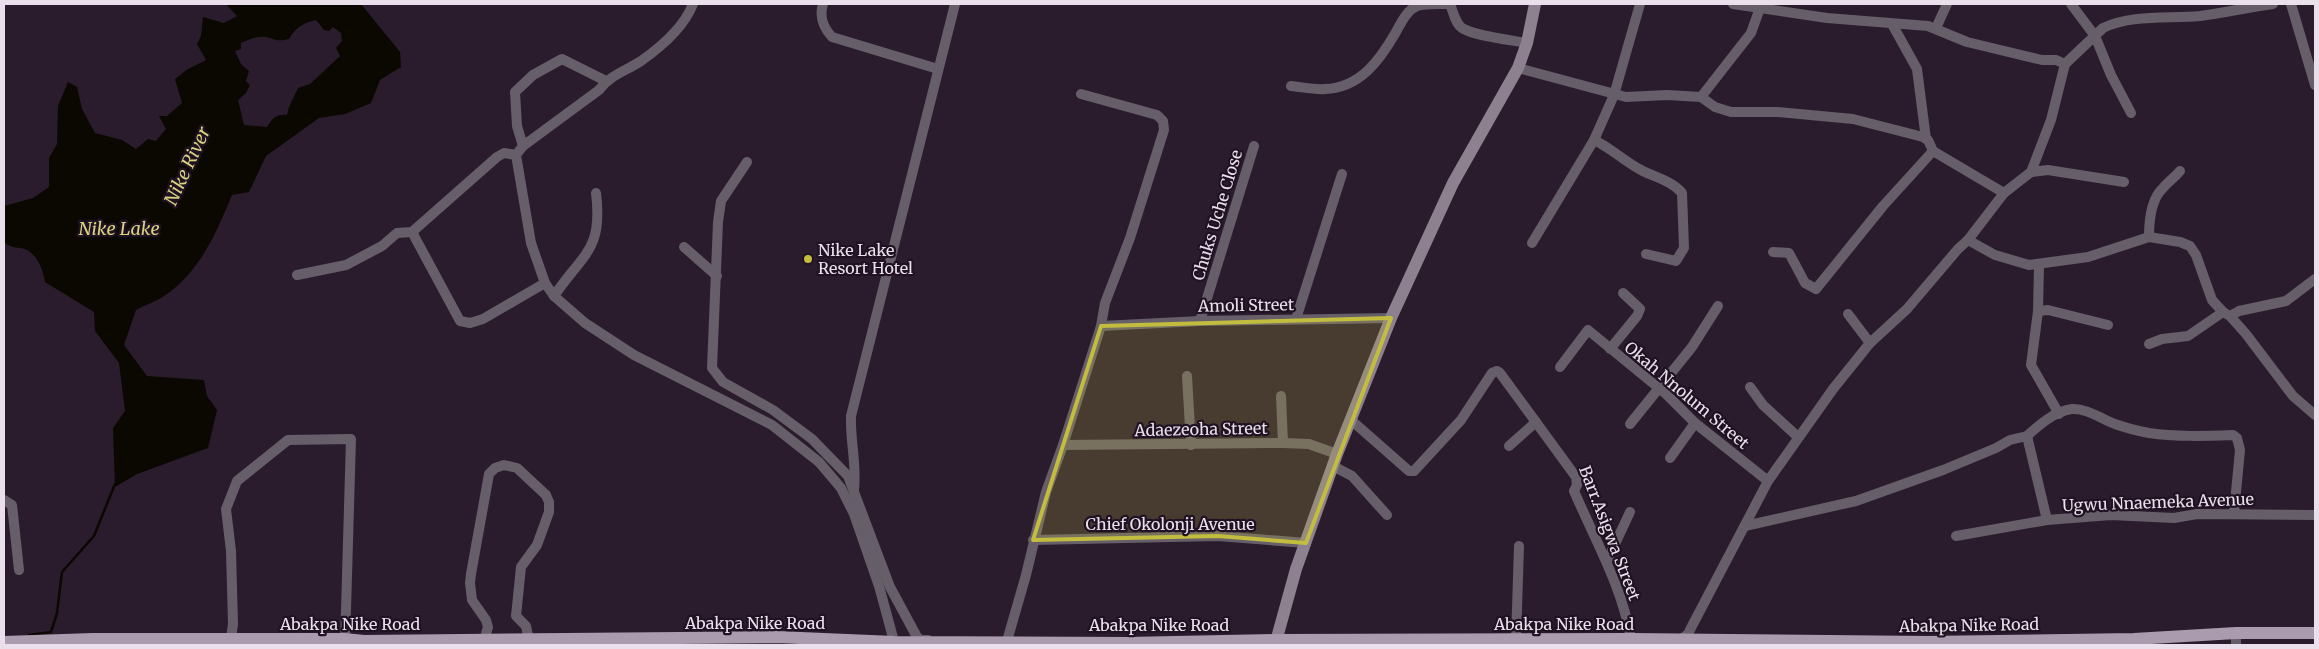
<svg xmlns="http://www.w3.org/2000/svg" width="2319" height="649" font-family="Merriweather,serif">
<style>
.water{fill:#0a0800;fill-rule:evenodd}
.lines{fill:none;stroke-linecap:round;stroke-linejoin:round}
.stream{stroke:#0a0800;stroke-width:2.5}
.minor{stroke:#665e68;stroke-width:10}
.secondary{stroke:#8d818f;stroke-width:12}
.primary{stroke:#ab9bae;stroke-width:12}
.marked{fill:#c2bd3f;fill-opacity:0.2;stroke:#c2bd3f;stroke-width:4;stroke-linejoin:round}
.poi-dot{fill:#c2bd3f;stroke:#201223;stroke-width:2}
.labels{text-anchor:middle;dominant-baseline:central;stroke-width:4.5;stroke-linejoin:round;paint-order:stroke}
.street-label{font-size:16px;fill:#eae0ec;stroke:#201223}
.poi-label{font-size:16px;fill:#eae0ec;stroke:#201223;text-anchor:start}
.water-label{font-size:18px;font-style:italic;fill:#d7d57f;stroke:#201223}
</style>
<rect width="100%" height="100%" fill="#2a1c2d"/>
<path class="water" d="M226 4H361L400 52 401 67 380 80 371 103 345 114 319 118 266 156 249 192 232 195C217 231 202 267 170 292 160 300 147 304 136 310L124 345 147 376 204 380 207 396 217 410 208 448 137 474 115 487 113 428 125 411 119 363 95 331 94 312 45 282C43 270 38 256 27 250 18 246 13 250 4 242V206L33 198 49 187V158L57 144 58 106 68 82 77 87 82 109 95 133 122 140 136 149 148 139 156 141 166 129 159 116H167L182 103 175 79 188 69 206 60 197 44 201 36 203 17 224 23 237 16ZM316 20 324 30 329 31 333 27 341 33 342 41 336 48 340 56 310 84 298 88 289 107 287 115C276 114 273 118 267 127L244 125 238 100 246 93 250 85 246 81 249 71 241 64 235 51 241 49V43C248 40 257 36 265 37 277 39 275 42 289 39 296 27 303 23 316 20Z"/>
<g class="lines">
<path class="stream" d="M29 635 51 632 57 613 62 572 94 536 115 484"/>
<g class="minor">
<path d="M693 4C684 27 661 47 641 61 626 71 610 75 599 90L523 146 516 155 531 243 545 283 554 296 585 323 634 355 772 425 819 462 841 488 854 514 879 586 895 645"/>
<path d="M823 4C819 17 823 27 832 37L938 69"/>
<path d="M1450 4C1453 11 1455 23 1462 28 1474 36 1512 40 1527 43"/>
<path d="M1733 4 1827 18 1928 26 1967 42 2042 60H2056L2065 64 2103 28C2132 14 2169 19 2200 16 2224 13 2249 7 2273 4"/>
<path d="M2071 4 2095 36 2111 75 2131 113"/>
<path d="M2291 4 2315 85"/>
<path d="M1892 24 1917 69 1926 139"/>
<path d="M1936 28 1947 4"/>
<path d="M1518 68 1626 97 1667 95 1701 97 1751 33 1760 8"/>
<path d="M1291 86C1302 87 1314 90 1325 89 1360 88 1380 60 1396 32 1401 23 1407 10 1417 6 1427 3 1438 4 1448 4"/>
<path d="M1701 97 1715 107 1731 112H1777L1853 119 1923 137 1928 140 1933 151 2004 193"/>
<path d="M1594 140C1611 148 1624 161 1641 170 1654 177 1672 181 1682 193L1684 248 1676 261 1646 254"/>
<path d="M523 146 517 126 515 92 533 75 562 59 606 81"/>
<path d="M747 162 721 201 718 222 712 368 723 382 773 410 812 439 848 476 890 587 917 637 921 640H928"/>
<path d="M2031 172 2048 170 2124 182"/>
<path d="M412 232 460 321 470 323 483 319 545 283"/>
<path d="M2149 237C2149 221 2151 199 2163 188 2168 182 2175 177 2180 171"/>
<path d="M1968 240 1995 255 2029 265 2088 257 2149 237 2180 242 2190 246 2196 255 2212 300 2223 312 2230 316 2246 334 2293 396 2315 415"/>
<path d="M1532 243 1594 140 1614 95 1640 4"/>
<path d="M684 247 717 276"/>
<path d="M1773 252 1789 253 1805 283 1816 289 1883 206 1933 151"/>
<path d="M2039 265 2038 311 2048 310 2108 325"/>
<path d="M297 275 346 265 382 246 397 233 412 232 497 157 504 153 516 155"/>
<path d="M554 296C583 253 603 251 596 193"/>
<path d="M2038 311 2031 365 2059 414"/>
<path d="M1848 314 1870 343"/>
<path d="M2230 316 2239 311 2286 301 2315 279"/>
<path d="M1296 319 1342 174"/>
<path d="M1200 321 1254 146"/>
<path d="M1101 326 1200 321 1391 318"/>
<path d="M2149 344 2162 339 2188 336 2223 312"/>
<path d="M1610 349 1637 316 1640 309 1623 293"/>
<path d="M1560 367 1588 330 1666 394 1695 423 1768 481"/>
<path d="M1187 376 1191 445"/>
<path d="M1750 387 1763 405 1798 437"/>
<path d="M1281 396 1283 443"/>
<path d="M1351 420 1409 471H1414L1461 420 1492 373 1497 371 1500 373 1576 477 1577 485 1574 491C1595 540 1622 586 1631 639"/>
<path d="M1630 424 1692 347 1718 306"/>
<path d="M1063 445 1283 443 1309 444 1337 454"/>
<path d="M1509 446 1536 422"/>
<path d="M1670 458 1695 423"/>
<path d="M1333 466 1352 476 1387 515"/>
<path d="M854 490C857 465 850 441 851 416L955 4"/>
<path d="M4 500 12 505 19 570"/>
<path d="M2234 513 2240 450 2237 438 2233 435C2205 436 2176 437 2149 433 2138 431 2126 428 2115 424 2103 420 2087 408 2072 409 2055 411 2039 425 2027 436L2047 520 2111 515 2174 518 2197 514 2315 515"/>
<path d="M1745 526 1856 501 1943 470 1996 448 2010 440 2027 436"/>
<path d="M1956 536 2047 520"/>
<path d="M1033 540 1218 536 1306 543"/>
<path d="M1607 561 1630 512"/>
<path d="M2236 633V645"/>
<path d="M231 639 233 624 231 551 226 509 237 481 288 440 351 439 345 644"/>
<path d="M1516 640 1519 546"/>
<path d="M1007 641 1026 575 1046 492 1063 445 1101 326 1105 303 1130 238 1164 130 1163 121 1157 115 1081 94"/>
<path d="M1679 641 1688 634 1692 626 1768 481 1833 389 1870 343 1907 309 1958 249 1968 240 2004 193 2031 172 2051 120 2065 64"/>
<path d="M483 644 488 627 486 620 472 600 470 583 471 574 489 474 495 468 504 465 517 468 546 495 549 502V512L537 545 521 567 516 616 526 626 529 640"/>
</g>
<path class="secondary" d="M1275 645 1296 569 1337 454 1391 318 1453 183 1518 68 1527 43 1535 4"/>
<path class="primary" d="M4 642 93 639H344L364 641 777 637 894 642 1127 643 1277 640 1631 639 1928 642 2134 639 2236 633H2315"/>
</g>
<path class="marked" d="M1391 318 1306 543 1218 536 1033 540 1101 326Z"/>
<circle class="poi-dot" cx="808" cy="259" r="5"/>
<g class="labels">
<g class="street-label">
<text transform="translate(1217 215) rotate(-73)">Chuks Uche Close</text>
<text transform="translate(1246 305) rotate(-1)">Amoli Street</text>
<text transform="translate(1687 395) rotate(40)">Okah Nnolum Street</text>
<text transform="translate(1201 429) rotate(-1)">Adaezeoha Street</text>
<text transform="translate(2158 502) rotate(-2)">Ugwu Nnaemeka Avenue</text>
<text x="1170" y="524">Chief Okolonji Avenue</text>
<text transform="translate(1610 533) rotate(69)">Barr.Asigwa Street</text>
<text x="755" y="623">Abakpa Nike Road</text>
<text x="350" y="624">Abakpa Nike Road</text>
<text x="1564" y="624">Abakpa Nike Road</text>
<text x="1159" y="625">Abakpa Nike Road</text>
<text transform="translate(1969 625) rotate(-1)">Abakpa Nike Road</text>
</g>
<g class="poi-label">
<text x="818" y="250">Nike Lake<tspan x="818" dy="18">Resort Hotel</tspan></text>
</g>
<g class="water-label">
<text transform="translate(187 166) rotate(-65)">Nike River</text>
<text x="119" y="228">Nike Lake</text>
</g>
</g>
<rect width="2319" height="649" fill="none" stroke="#eae0ec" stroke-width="10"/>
</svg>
